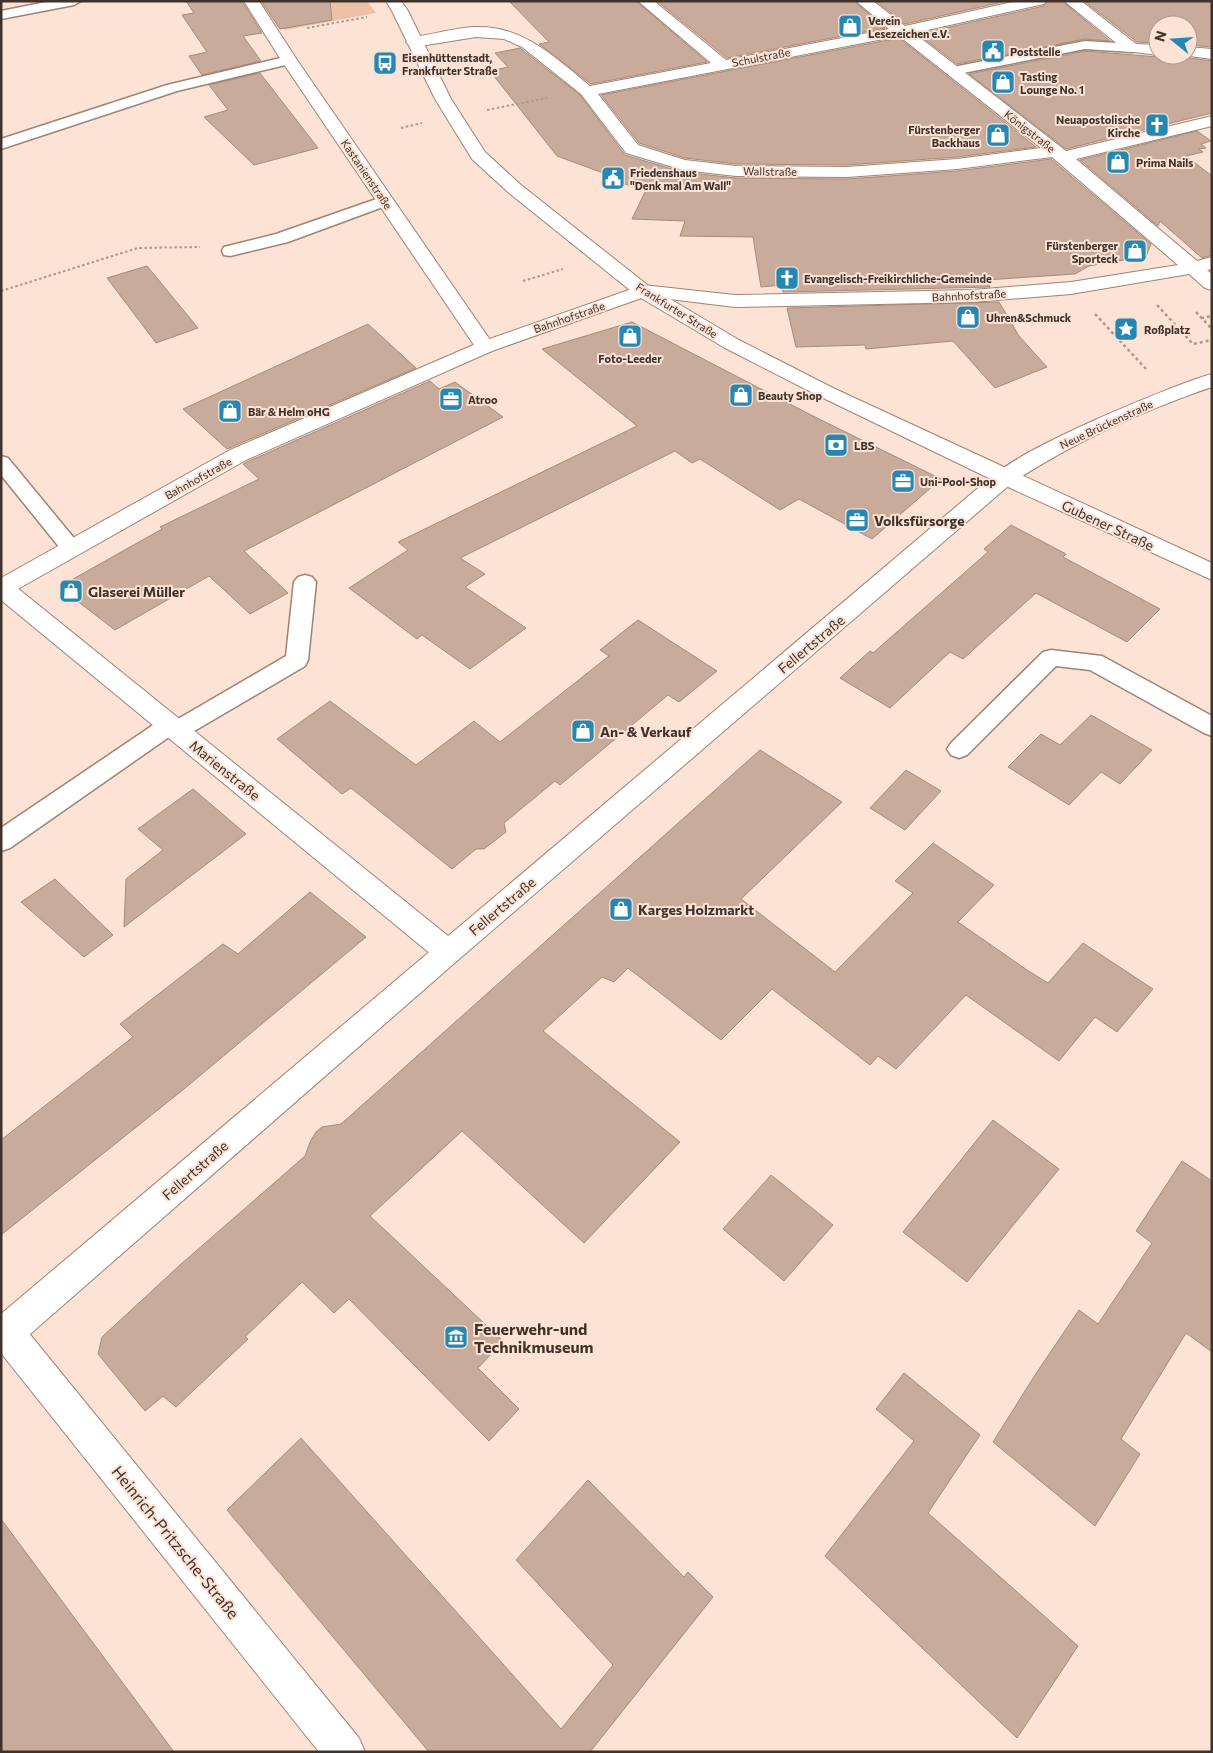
<svg xmlns="http://www.w3.org/2000/svg" width="1213" height="1753" font-family="Commissioner,sans-serif">
<style>
.green{fill:#eec1a7}
.building{fill:#c8ab9a;stroke:#a78b7a}
.lines{fill:none;stroke-linecap:round;stroke-linejoin:round}
.service-casing{stroke:#9f8373;stroke-width:3}
.minor-casing{stroke:#9f8373;stroke-width:2}
.tertiary-casing{stroke:#9f8373;stroke-width:2}
.secondary-casing{stroke:#9f8373;stroke-width:2}
.path-far1{stroke:#ac998e;stroke-width:2;stroke-dasharray:2.5 2.5;stroke-linecap:butt}
.path{stroke:#ac998e;stroke-width:2.5;stroke-dasharray:3 3;stroke-linecap:butt}
.service{fill:#fff;fill-rule:evenodd}
.minor{fill:#fff;fill-rule:evenodd}
.tertiary{fill:#fff;fill-rule:evenodd}
.secondary{fill:#fff;fill-rule:evenodd}
.labels{text-anchor:middle;dominant-baseline:central;stroke-width:4;stroke-linejoin:round;paint-order:stroke}
.far-poi-label{font-size:11px;font-weight:bold;fill:#3e322b;stroke:#fce3d5;text-anchor:start}
.far-street-label{font-size:11px;fill:#3e322b;stroke:#fce3d5}
.poi-label{font-size:14px;font-weight:bold;fill:#3e322b;stroke:#fce3d5;text-anchor:start}
.street-label{font-size:14px;fill:#3e322b;stroke:#fce3d5}
.near-poi-label{font-size:16px;font-weight:bold;fill:#3e322b;stroke:#fce3d5;text-anchor:start}
.near-street-label{font-size:16px;fill:#3e322b;stroke:#fce3d5}
</style>
<rect width="100%" height="100%" fill="#fce3d5"/>
<path class="green" d="M264 1H367L376 13 285 30Z"/>
<g class="building">
<path d="M186 1H242L262 33 243 36 261 61 202 75 189 56 207 52 182 15 194 13Z"/>
<path d="M261 1H330L332 20 280 29Z"/>
<path d="M509 1H636L707 62 591 84 539 44 549 42Z"/>
<path d="M657 1H854L885 28 727 58Z"/>
<path d="M876 1H1007L905 24Z"/>
<path d="M1048 1H1062L1110 41 1085 39 957 64 918 34 1044 6Z"/>
<path d="M1084 1H1212V47L1188 45V25H1158V43L1137 42Z"/>
<path d="M899 38 1036 147 957 157 847 165 736 164 685 158 639 143 601 95Z"/>
<path d="M520 48 580 95 625 155 682 172 736 178 847 179 957 171 1051 159 1151 244 1146 256 1089 266 1075 274 986 280 990 287 783 292 781 285 761 287 753 237 680 236 685 221 632 219 646 190 611 180 614 177 557 156 490 71 508 67 495 53Z"/>
<path d="M1085 51 1158 57 1160 55H1180L1182 57 1212 61V113L1066 149 969 74Z"/>
<path d="M260 73 318 148 254 165 204 117 228 110 209 85Z"/>
<path d="M1197 131 1211 141 1201 144 1206 148 1199 149 1203 152 1186 156 1212 176V255L1202 258 1160 221 1158 226 1080 160Z"/>
<path d="M147 266 198 328 156 343 107 278Z"/>
<path d="M999 302 1019 336 1047 367 995 388 953 341 866 349 865 345 796 347 787 308Z"/>
<path d="M632 322 813 416 941 479 872 539 799 499 780 510 700 459 692 463 675 451 460 558 485 574 465 587 526 628 470 669 422 635 417 639 349 588 408 550 398 542 637 426 542 349Z"/>
<path d="M368 324 416 368 227 449 183 409Z"/>
<path d="M430 381 439 389 455 382 503 417 244 551 288 593 250 614 209 576 115 630 59 587 162 529 160 527 259 479 243 464 247 462Z"/>
<path d="M1011 525 1066 554 1063 557 1160 609 1127 642 1036 593 963 659 950 652 890 708 840 678 870 651 873 653 988 552 984 549Z"/>
<path d="M638 620 717 671 679 702 668 695 560 785 555 781 504 823 506 832 484 849H476L452 869 351 788 342 794 277 739 330 701 416 765 474 721 500 742 609 656 600 650Z"/>
<path d="M1091 715 1152 750 1120 784 1101 772 1069 805 1008 767 1041 734 1060 745Z"/>
<path d="M760 750 842 802 741 899 835 972 913 893 895 881 933 843 994 885 958 922 1027 970 1048 983 1083 943 1153 989 1117 1032 1095 1017 1059 1061 966 995 896 1069 878 1056 870 1065 772 989 721 1040 628 968 614 982 602 977 543 1031 680 1142 584 1243 462 1131 370 1216 503 1341 478 1368 519 1409 489 1441 349 1299 334 1313 302 1282 245 1337 248 1339 176 1407 163 1396 145 1411 98 1354 102 1337 180 1265 305 1156 310 1142 316 1132 322 1127 341 1124Z"/>
<path d="M906 770 941 791 905 830 870 808Z"/>
<path d="M193 789 246 834 124 927 126 879 163 850 138 829Z"/>
<path d="M55 879 113 935 84 957 21 902Z"/>
<path d="M310 892 366 937 184 1089 1 1235V1140L133 1037 120 1024 223 944 238 954Z"/>
<path d="M993 1120 1059 1169 967 1282 903 1232Z"/>
<path d="M1182 1161 1212 1181V1352L1186 1333 1121 1439 1140 1454 1095 1526 993 1442 1035 1375 1079 1310 1098 1324 1152 1243 1136 1231Z"/>
<path d="M771 1175 833 1225 784 1281 723 1229Z"/>
<path d="M904 1373 980 1435 928 1513 1078 1646 1017 1738 825 1556 914 1441 876 1409Z"/>
<path d="M301 1438 561 1729 613 1665 516 1560 588 1480 684 1577 688 1572 713 1597 590 1752H429L227 1510Z"/>
<path d="M1 1519 174 1752H1Z"/>
</g>
<g class="lines">
<g class="service-casing">
<g id="service">
<path d="M51 1H81L74 5 1 19V11Z"/>
<path d="M1085 41 1132 44 1137 45 1139 48 1137 51 1132 52 1085 49 953 75 948 74 946 71 948 68 953 67Z"/>
<path d="M289 56 294 57 296 60 294 63 177 91 1 149V139L167 85Z"/>
<path d="M385 196 391 198 393 201 391 204 288 242 230 256 224 255 222 251 224 247 276 234Z"/>
<path d="M1 456 8 458 78 543 81 548 78 553 71 555 64 553 1 475Z"/>
<path d="M305 575 312 577 316 582 308 660 305 666 184 737 176 740 169 737 10 848 1 851V828L162 719 170 716 178 719 286 656 294 582 298 577Z"/>
<path d="M1051 650 1102 656 1212 716V736L1204 733 1090 670 1056 666 967 755 959 758 951 755 947 749 951 743 1043 652Z"/>
</g>
</g>
<g class="minor-casing">
<g id="minor">
<path d="M244 1H259L297 60 495 347 492 351 485 353 478 351 281 60Z"/>
<path d="M638 1H654L726 60 889 29 856 1H873L905 26 1017 1H1046L1044 4 1039 5 914 33 1066 151 1212 116V126L1076 159 1197 261 1212 257V269L1207 270 1212 274V290L1205 288 1189 274 1071 294 973 302 735 307 636 295 633 291 636 287 643 285 735 295 973 290 1071 282 1178 265 1052 157 957 169 847 177 736 176 683 170 626 153 581 94 522 47 504 39 476 37 414 47 409 45 406 42 409 39 414 37C434 34 455 28 475 27 523 25 555 58 590 86L711 63ZM899 36 1041 148 957 159 847 167 736 166 685 160 638 145 598 94Z"/>
<path d="M1064 1H1081L1136 44 1158 45V55L1126 51Z"/>
<path d="M1188 47 1212 49V59L1182 55H1188Z"/>
<path d="M1212 374V387C1144 410 1073 443 1013 482L1005 484 997 482 994 477C1011 452 1177 383 1212 374Z"/>
<path d="M1 580 10 582 458 944 462 952 458 960 448 964 438 960 1 600Z"/>
<path d="M7 1316 19 1321 359 1738 365 1752H319L1 1353V1318Z"/>
</g>
</g>
<g class="tertiary-casing">
<g id="tertiary">
<path d="M643 285 650 287 653 291 650 295 492 351 246 460 9 594 1 596V578L230 450 478 343Z"/>
<path d="M1005 470 1013 472 1016 477 1013 482 458 960 13 1349 1 1354V1314L997 472Z"/>
</g>
</g>
<g class="secondary-casing">
<path id="secondary" d="M386 1H401L408 11 451 99 485 152 521 185 650 287 739 340 833 388 1212 563V580L997 482 819 396 725 348 636 295 509 193 472 159 435 99 392 11Z"/>
</g>
<g class="path-far1">
<path d="M307 28 367 17"/>
<path d="M487 110 547 98"/>
<path d="M401 128 422 123"/>
<path d="M523 281 563 269"/>
<path d="M1 291 138 248 200 247"/>
</g>
<g class="path">
<path d="M1 291 3 290"/>
<path d="M1157 305 1193 344 1212 340"/>
<path d="M1196 312 1212 329"/>
<path d="M1095 314 1147 370"/>
<path d="M1201 318 1212 316"/>
</g>
<use href="#service" class="service"/>
<use href="#minor" class="minor"/>
<use href="#tertiary" class="tertiary"/>
<use href="#secondary" class="secondary"/>
</g>
<defs>
<g id="shop-square" transform="scale(1.25)"><rect x="-9" y="-9" width="18" height="18" rx="4" fill="#2587b2" stroke="#fce3d5"/><path d="M-5-2.5h2.3a2.7 3.5 0 0 1 5.4 0H5L5.5 6h-11ZM-1.5-2.5h3a1.5 2.3 0 0 0-3 0Z" fill="#fff"/></g>
<g id="civic-square" transform="scale(1.25)"><rect x="-9" y="-9" width="18" height="18" rx="4" fill="#2587b2" stroke="#fce3d5"/><path d="M-.6-6.5H3V-4.5H.6V-3L4-1V1h2V6H-6V1h2V-1L-.6-3ZM-1.2 2.5V6h2.4V2.5Z" fill="#fff"/></g>
<g id="bus-square" transform="scale(1.25)"><rect x="-9" y="-9" width="18" height="18" rx="4" fill="#2587b2" stroke="#fce3d5"/><path d="M-5-6H5V4H4V6H2V4H-2V6H-4V4H-5ZM-3.5-4V0h7V-4ZM-3.5 1.2v1.5H-2V1.2ZM2 1.2v1.5H3.5V1.2Z" fill="#fff"/></g>
<g id="church-square" transform="scale(1.25)"><rect x="-9" y="-9" width="18" height="18" rx="4" fill="#2587b2" stroke="#fce3d5"/><path d="M-1.2-6h2.4v3.5h3.3v2.4h-3.3V6h-2.4V-.1h-3.3v-2.4h3.3Z" fill="#fff"/></g>
<g id="sight-square" transform="scale(1.25)"><rect x="-9" y="-9" width="18" height="18" rx="4" fill="#2587b2" stroke="#fce3d5"/><path d="M0-6L1.8-2.2L6-1.7L2.9 1.2L3.7 5.4L0 3.3L-3.7 5.4L-2.9 1.2L-6-1.7L-1.8-2.2Z" fill="#fff"/></g>
<g id="office-square" transform="scale(1.25)"><rect x="-9" y="-9" width="18" height="18" rx="4" fill="#2587b2" stroke="#fce3d5"/><path d="M-6-3h4V-5.5h4V-3h4V5H-6ZM-1-4.5V-3h2v-1.5ZM-6 0V1H6V0Z" fill="#fff"/></g>
<g id="bank-square" transform="scale(1.25)"><rect x="-9" y="-9" width="18" height="18" rx="4" fill="#2587b2" stroke="#fce3d5"/><path d="M-6-4H6V4H-6ZM0-2.3a2.3 2.3 0 1 0 0 4.6a2.3 2.3 0 1 0 0-4.6Z" fill="#fff"/></g>
<g id="museum-square" transform="scale(1.25)"><rect x="-9" y="-9" width="18" height="18" rx="4" fill="#2587b2" stroke="#fce3d5"/><path d="M0-6L6-3V-2H-6V-3ZM-5-1h2V3h-2ZM-1-1h2V3h-2ZM3-1h2V3H3ZM-6 4H6V6H-6Z" fill="#fff"/></g>
</defs>
<g fill-rule="evenodd">
<use href="#shop-square" x="850" y="26"/>
<use href="#civic-square" x="993" y="51"/>
<use href="#bus-square" x="385" y="63"/>
<use href="#shop-square" x="1003" y="82"/>
<use href="#church-square" x="1157" y="125"/>
<use href="#shop-square" x="998" y="135"/>
<use href="#shop-square" x="1118" y="162"/>
<use href="#civic-square" x="613" y="178"/>
<use href="#shop-square" x="1135" y="251"/>
<use href="#church-square" x="787" y="278"/>
<use href="#shop-square" x="968" y="317"/>
<use href="#sight-square" x="1126" y="329"/>
<use href="#shop-square" x="630" y="336"/>
<use href="#shop-square" x="741" y="395"/>
<use href="#office-square" x="451" y="399"/>
<use href="#shop-square" x="230" y="411"/>
<use href="#bank-square" x="836" y="445"/>
<use href="#office-square" x="903" y="481"/>
<use href="#office-square" x="857" y="520"/>
<use href="#shop-square" x="71" y="591"/>
<use href="#shop-square" x="583" y="731"/>
<use href="#shop-square" x="621" y="909"/>
<use href="#museum-square" x="456" y="1337"/>
</g>
<g class="labels">
<g class="far-poi-label">
<text x="868" y="20">Verein<tspan x="868" dy="13">Lesezeichen e.V.</tspan></text>
<text x="1010" y="51">Poststelle</text>
<text x="402" y="57">Eisenhüttenstadt,<tspan x="402" dy="13">Frankfurter Straße</tspan></text>
<text x="1020" y="76">Tasting<tspan x="1020" dy="13">Lounge No. 1</tspan></text>
<text x="1140" y="119" text-anchor="end">Neuapostolische<tspan x="1140" dy="13">Kirche</tspan></text>
<text x="980" y="129" text-anchor="end">Fürstenberger<tspan x="980" dy="13">Backhaus</tspan></text>
<text x="1136" y="162">Prima Nails</text>
<text x="630" y="172">Friedenshaus<tspan x="630" dy="13">"Denk mal Am Wall"</tspan></text>
<text x="1118" y="245" text-anchor="end">Fürstenberger<tspan x="1118" dy="13">Sporteck</tspan></text>
<text x="804" y="278">Evangelisch-Freikirchliche-Gemeinde</text>
<text x="986" y="317">Uhren&amp;Schmuck</text>
<text x="1144" y="329">Roßplatz</text>
<text x="630" y="358" text-anchor="middle">Foto-Leeder</text>
<text x="758" y="395">Beauty Shop</text>
<text x="468" y="399">Atroo</text>
<text x="248" y="411">Bär &amp; Helm oHG</text>
<text x="854" y="445">LBS</text>
<text x="920" y="481">Uni-Pool-Shop</text>
</g>
<g class="far-street-label">
<text transform="translate(761 57) rotate(-11)">Schulstraße</text>
<text transform="translate(1030 131) rotate(38)">Königstraße</text>
<text transform="translate(770 171) rotate(1)">Wallstraße</text>
<text transform="translate(367 174) rotate(56)">Kastanienstraße</text>
<text transform="translate(969 295) rotate(-3)">Bahnhofstraße</text>
<text transform="translate(677 310) rotate(32)">Frankfurter Straße</text>
<text transform="translate(569 317) rotate(-19)">Bahnhofstraße</text>
<text transform="translate(1106 424) rotate(-25)">Neue Brückenstraße</text>
<text transform="translate(198 478) rotate(-29)">Bahnhofstraße</text>
</g>
<g class="poi-label">
<text x="874" y="520">Volksfürsorge</text>
<text x="88" y="591">Glaserei Müller</text>
<text x="600" y="731">An- &amp; Verkauf</text>
<text x="638" y="909">Karges Holzmarkt</text>
</g>
<g class="street-label">
<text transform="translate(1108 525) rotate(25)">Gubener Straße</text>
<text transform="translate(811 644) rotate(-40)">Fellertstraße</text>
<text transform="translate(225 770) rotate(39)">Marienstraße</text>
<text transform="translate(502 906) rotate(-40)">Fellertstraße</text>
<text transform="translate(195 1170) rotate(-41)">Fellertstraße</text>
</g>
<g class="near-poi-label">
<text x="474" y="1328">Feuerwehr-und<tspan x="474" dy="18">Technikmuseum</tspan></text>
</g>
<g class="near-street-label">
<text transform="translate(176 1542) rotate(51)">Heinrich-Pritzsche-Straße</text>
</g>
</g>
<rect width="1213" height="1753" fill="none" stroke="#3e322b" stroke-width="5"/>
<g transform="translate(1173 40) rotate(287)"><circle r="24" fill="#fce3d5" stroke="#b09c91"/>
<path d="M0-4L9 19L0 12L-9 19Z" fill="#2587b2"/>
<text y="-8" font-size="14" font-weight="bold" text-anchor="middle" fill="#3e322b">N</text>
</g>
</svg>
